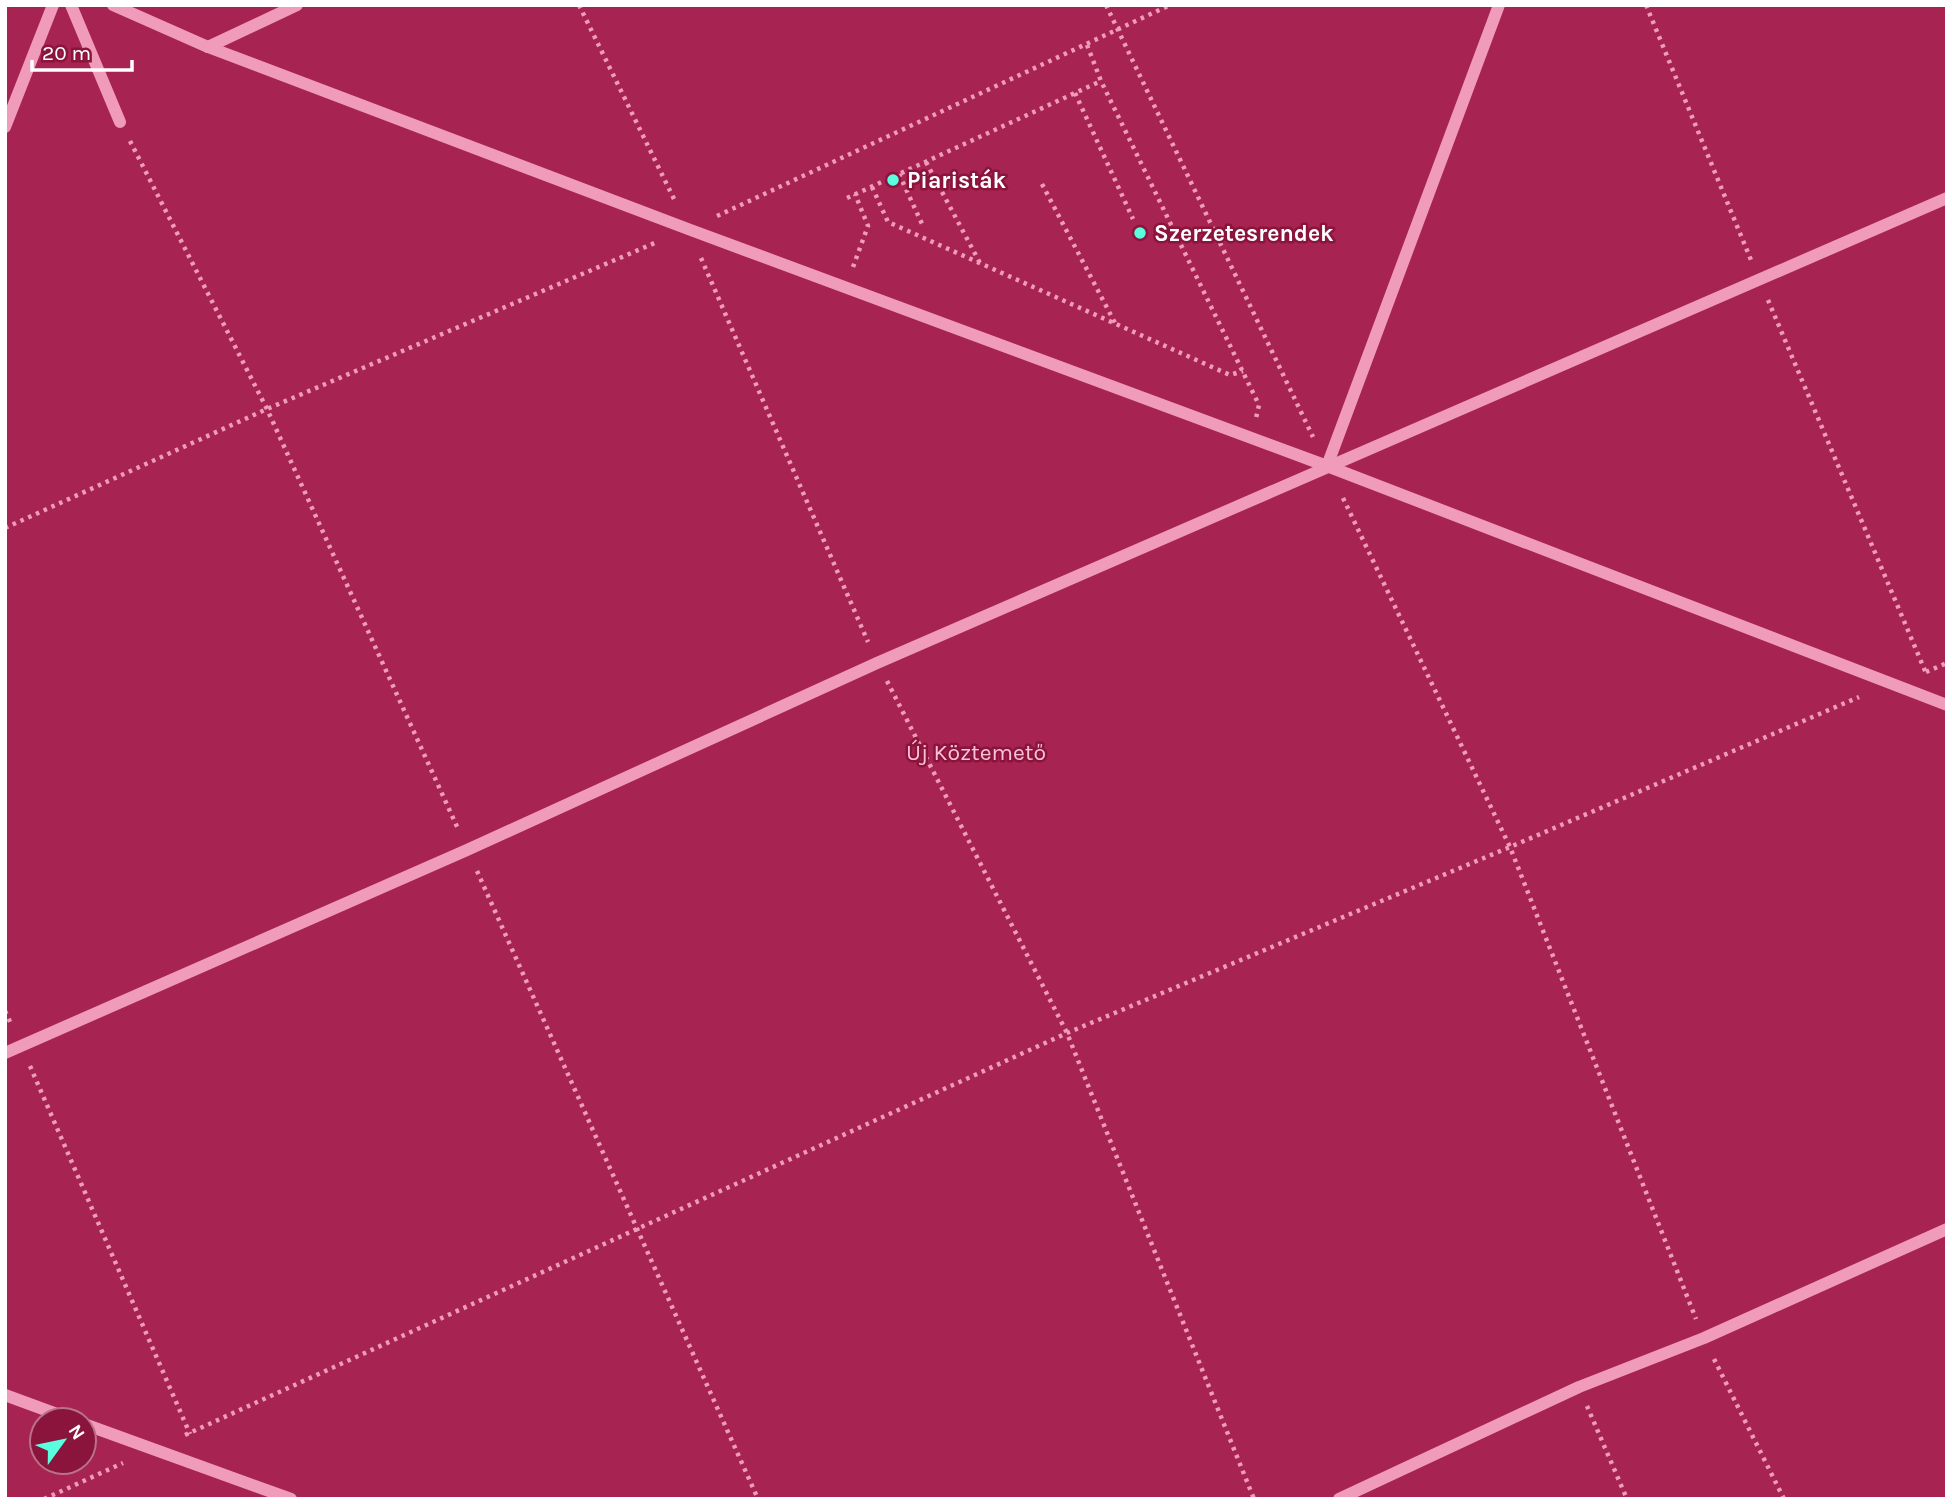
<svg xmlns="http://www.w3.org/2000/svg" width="1952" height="1504" font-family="Karla,sans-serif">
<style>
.green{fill:#a72351;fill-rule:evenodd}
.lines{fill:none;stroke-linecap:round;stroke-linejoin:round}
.path{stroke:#f09bb9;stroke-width:4.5;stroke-dasharray:3.5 5;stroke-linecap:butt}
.minor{stroke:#f09bb9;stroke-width:12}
.poi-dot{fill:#5affe0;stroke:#8a143b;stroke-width:2.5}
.labels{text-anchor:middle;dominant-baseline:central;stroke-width:5;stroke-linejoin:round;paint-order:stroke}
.poi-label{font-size:23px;font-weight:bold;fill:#fff;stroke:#8a143b;text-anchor:start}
.park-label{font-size:23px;fill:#fbc1d6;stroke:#8a143b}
</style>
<rect width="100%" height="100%" fill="#8a143b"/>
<path class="green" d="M5 5H1947V1499H5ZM42 1420H84V1462H42Z"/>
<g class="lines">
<g class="path">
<path d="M579 5 674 199"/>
<path d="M1106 5 1313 437"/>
<path d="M1646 5 1751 260"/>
<path d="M1087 45 1101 81 1259 405 1256 418"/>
<path d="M1075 93 1133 219"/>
<path d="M130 141 267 409 459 831"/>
<path d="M926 162 980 263"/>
<path d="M899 174 923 226"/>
<path d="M1042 184 1115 323"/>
<path d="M872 187 888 222 1230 375 1243 371"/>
<path d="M847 198 1101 81"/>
<path d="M717 216 1170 5"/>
<path d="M701 258 868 642"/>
<path d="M853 267 868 226 855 194"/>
<path d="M1768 300 1926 673"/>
<path d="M1343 498 1510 847 1696 1319"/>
<path d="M5 528 267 409 657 242"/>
<path d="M1926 672 1947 663"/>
<path d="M887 681 1067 1033 1254 1499"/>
<path d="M477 871 758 1499"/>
<path d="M5 1011 12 1026"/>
<path d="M30 1066 190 1434"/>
<path d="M1714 1359 1784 1499"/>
<path d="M1587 1406 1627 1499"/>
<path d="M185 1435 1067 1033 1510 847 1859 697"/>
<path d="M44 1499 123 1463"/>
</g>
<g class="minor">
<path d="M71 5 120 122"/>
<path d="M113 5 208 47 688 229 1327 466 1947 705"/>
<path d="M208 47 297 5"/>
<path d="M5 127 53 5"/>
<path d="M1327 466 1499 5"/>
<path d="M5 1053 467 850 877 663 1947 198"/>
<path d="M5 1395 73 1420"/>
<path d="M84 1424 291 1499"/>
<path d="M1339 1499 1579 1387 1704 1338 1947 1229"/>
</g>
</g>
<g class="poi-dot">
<circle cx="893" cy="180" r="7"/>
<circle cx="1140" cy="233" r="7"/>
</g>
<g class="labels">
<g class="poi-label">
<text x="907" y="180">Piaristák</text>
<text x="1154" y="233">Szerzetesrendek</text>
</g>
<g class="park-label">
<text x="976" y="752">Új Köztemető</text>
</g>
</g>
<rect width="1952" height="1504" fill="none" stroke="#ffffff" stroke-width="14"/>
<g transform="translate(63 1441) rotate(57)"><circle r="33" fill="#8a143b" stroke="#b97289" stroke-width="2"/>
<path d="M0-5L12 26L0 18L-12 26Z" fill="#5affe0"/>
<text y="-10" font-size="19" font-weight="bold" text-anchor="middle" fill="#ffffff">N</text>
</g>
<path d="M32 60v10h100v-10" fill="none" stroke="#ffffff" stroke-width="3.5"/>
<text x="42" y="60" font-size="21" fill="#ffffff" stroke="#8a143b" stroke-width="5" paint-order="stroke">20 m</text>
</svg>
